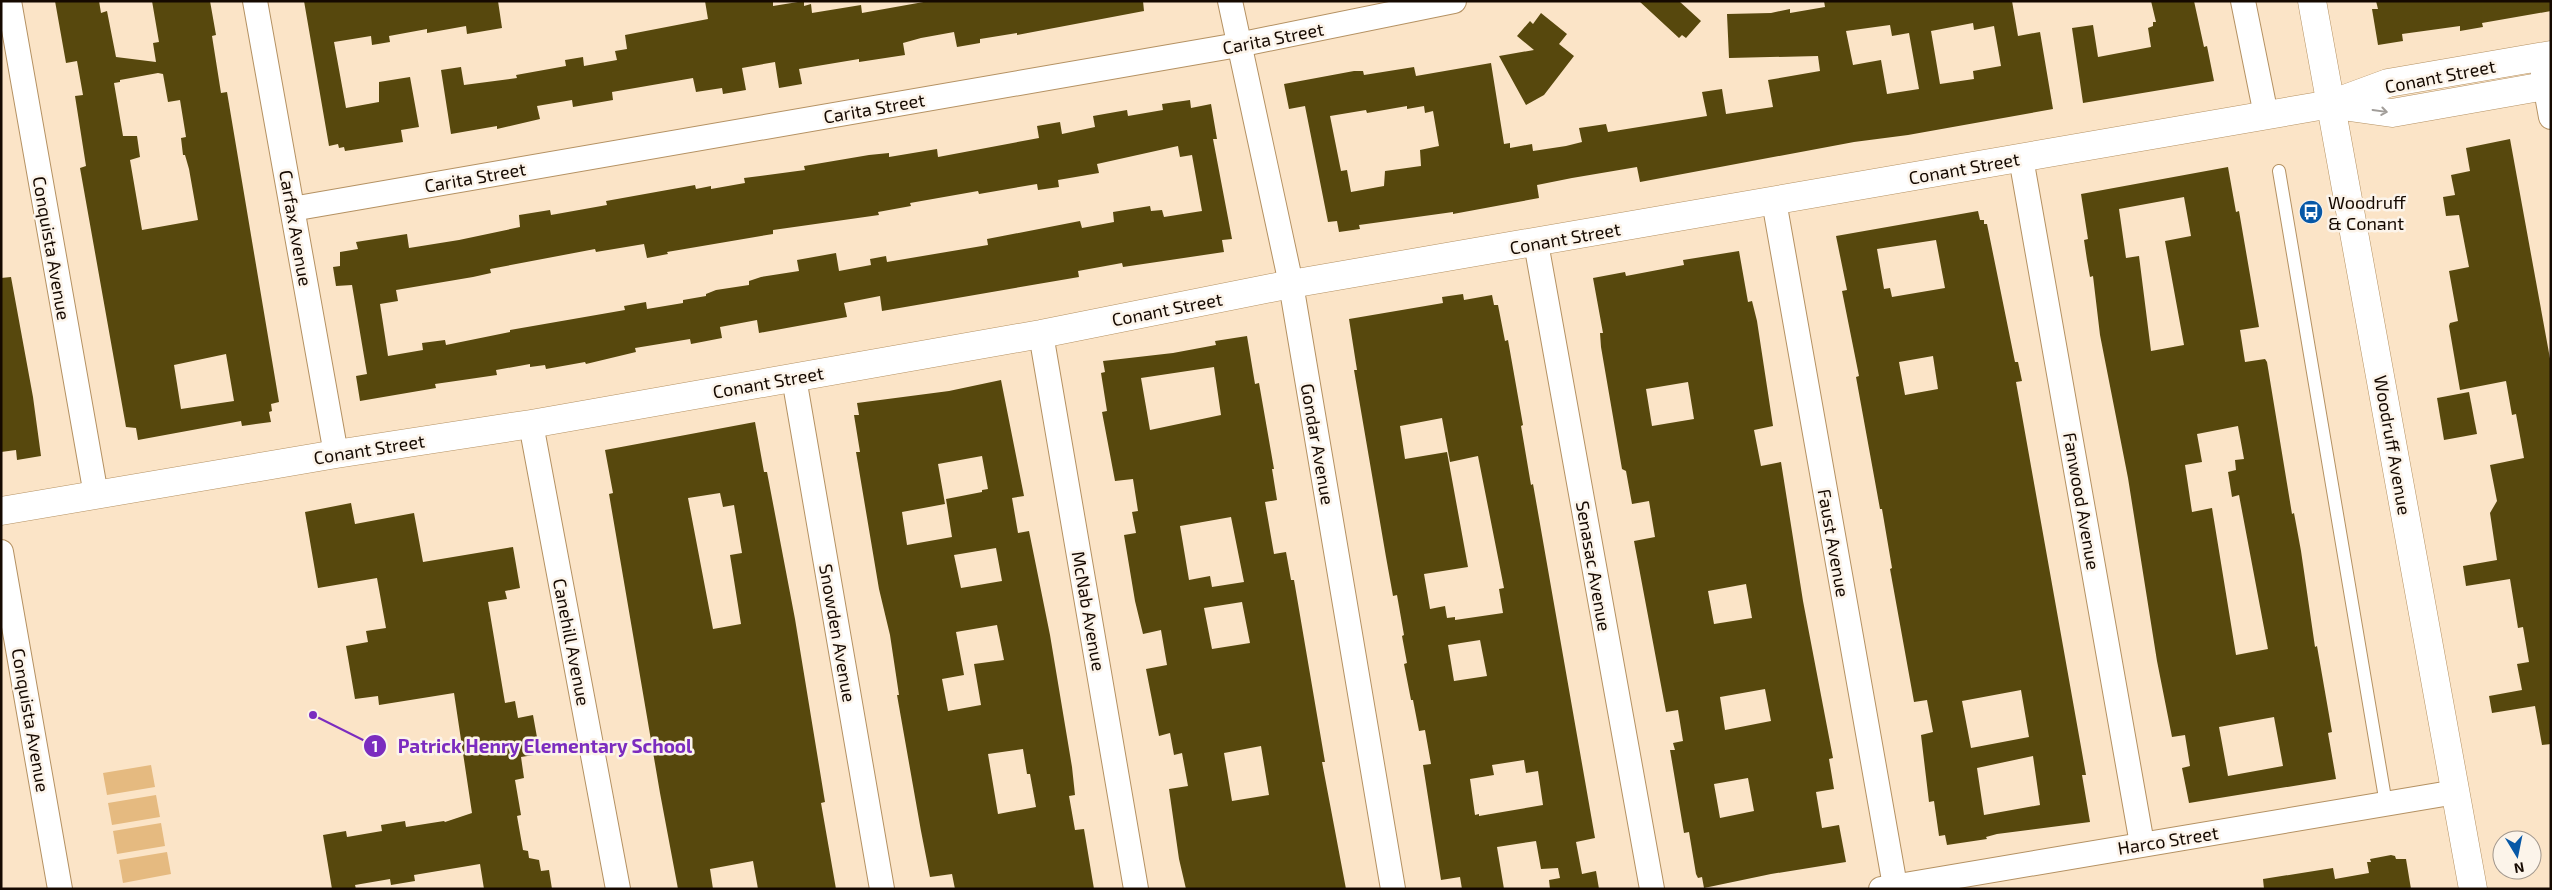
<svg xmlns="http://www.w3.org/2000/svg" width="2552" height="890" font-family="'Exo 2',sans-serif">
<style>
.green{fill:#e5ba80}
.building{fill:#57480d;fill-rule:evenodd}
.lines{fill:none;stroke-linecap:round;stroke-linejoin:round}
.lane-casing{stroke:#b49162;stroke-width:14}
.street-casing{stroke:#b49162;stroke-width:26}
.secondary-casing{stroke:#b49162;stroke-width:29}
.lane{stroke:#fff;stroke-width:12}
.street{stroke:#fff;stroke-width:24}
.secondary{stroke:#fff;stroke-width:28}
.oneway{stroke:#a19d99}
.labels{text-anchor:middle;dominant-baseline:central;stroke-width:5;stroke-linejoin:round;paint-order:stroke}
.street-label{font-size:18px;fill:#150900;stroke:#fcf4ea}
.poi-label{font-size:18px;fill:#150900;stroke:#fcf4ea;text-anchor:start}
.leader{fill:none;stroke:#7b2cbf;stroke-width:2}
.callout-dot{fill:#7b2cbf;stroke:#fcf4ea;stroke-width:2}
.mark-label{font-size:15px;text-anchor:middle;font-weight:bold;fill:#fff}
.callout-label{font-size:19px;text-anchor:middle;font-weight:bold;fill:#7b2cbf;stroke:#fcf4ea;stroke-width:5;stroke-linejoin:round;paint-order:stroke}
</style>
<rect width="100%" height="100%" fill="#fbe4c7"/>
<g class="green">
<path d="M151 765 155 787 107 795 103 773Z"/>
<path d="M156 795 160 817 112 825 108 803Z"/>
<path d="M161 823 165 846 117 854 113 831Z"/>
<path d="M167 852 171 874 123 883 119 860Z"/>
</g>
<g class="building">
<path d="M55 1H99L101 13 107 11 116 57 156 62 153 43 159 42 152 1H210L216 35 212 36 221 93 227 92 279 402 271 404 272 411 269 412 271 422 242 426 241 421 138 440 136 428 126 427 80 168 86 166 75 96 83 95 77 61 66 63ZM158 73 163 74 168 102 180 100 186 137 181 138 183 155H185L189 169 198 220 142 230 130 160 140 157 137 136H123L114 83 120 82V80ZM226 354 234 401 181 409 174 365Z"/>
<path d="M304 1H498L502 28 467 34 466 26 427 33V29L389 36 390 42 372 45 371 36 334 42 346 108 379 102V82L410 77 419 127 401 130 403 142 345 151 344 147 339 148 338 144 329 146Z"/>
<path d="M705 1H773V6L804 1V6L811 4 812 13 861 5 862 13 929 1H1143L1144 11 1017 35V33L980 39V43L957 47 954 32 921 38 903 43 905 55 859 62V59L799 69 802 84 779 88 775 62 742 68 746 90 723 94 722 88 696 92 693 78 612 92 613 100 573 107 572 100 537 106 540 119 497 129V126L451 134 441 70 461 67 464 85 517 78 516 75 566 66 565 60 583 57 584 66 617 60 615 51 627 49 625 35 708 19Z"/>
<path d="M1639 1H1679L1701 21 1686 38 1682 35 1679 38Z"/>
<path d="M1824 1H2012L2018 36 2040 32 2053 109 1908 135 1854 142 1640 182 1637 167 1572 178 1537 185 1539 198 1453 214V212L1359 225 1360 229 1339 232 1337 221 1328 222 1305 106 1289 109 1284 84 1354 71H1363L1364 75 1414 67 1416 76 1491 63 1504 144 1510 143V148L1532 144 1533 151 1566 146 1582 142 1579 128 1606 124 1608 132 1707 116 1702 92 1722 89 1726 114 1773 107 1768 80 1820 71 1818 56 1729 58 1727 14 1771 13 1790 9V13L1825 7ZM1973 23 1974 30 1994 26 2001 66 1973 71 1974 79 1940 84 1931 31ZM1890 25 1892 36 1909 33 1919 89 1887 94 1881 60 1853 65 1846 31ZM1407 106V109L1424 106 1425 113 1433 111 1439 146 1420 150 1421 166 1385 171 1384 186 1351 192 1347 170 1341 171 1330 116 1366 110 1367 113Z"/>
<path d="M2151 1H2194L2204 47 2207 46 2214 81 2083 103 2072 28 2093 25 2098 57 2151 47 2148 28 2153 26V22H2156Z"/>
<path d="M2376 1H2551V11L2482 23 2483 27 2460 31V26L2402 34 2403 41 2378 45 2372 9H2378Z"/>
<path d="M1541 13 1567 34 1559 44 1574 56 1544 95 1526 105 1499 56 1534 50 1517 36 1530 21 1533 24Z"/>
<path d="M1190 100 1191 108 1211 104 1217 139H1213L1232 239 1222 240 1224 252 1123 267 1122 263 1078 271 1079 277 882 311 880 296 844 303 847 317 759 333 757 320 720 327 722 338 691 344 690 339 635 348 636 352 586 364 585 362 546 369 545 365 530 367V364L496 370 497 375 435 384 436 388 360 401 356 376 367 374 352 285 336 286 333 267 340 266V252L358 249 356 242 407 234 409 248 459 240 520 227 519 215 550 210 551 215 607 205 606 201 695 185 696 189 711 186V189L745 183 744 178 805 170 804 166 869 155 889 153V157L937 149 938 157 1039 138 1037 126 1060 122 1062 134 1095 127 1093 116 1127 110 1128 116 1163 110 1162 104ZM1178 146 1180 157 1192 155 1202 211 1164 217 1162 210 1151 211 1150 206 1113 212 1114 222 1082 228 1080 221 987 239 988 245 887 262 886 256 870 259 871 265 839 271 836 253 797 260 799 271 761 277 749 281V285L716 290 706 294V296L683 300V303L647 309 646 302 624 306 625 310 510 330V332L446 345 445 340 422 343 423 350 388 356 380 304 398 301 396 290 473 277 491 273 490 269 595 249 596 252 644 244 647 258 668 254 667 252 773 234V230L879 215 878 212 911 206 910 203 978 191 979 194 1037 184 1038 190 1059 187 1058 180 1099 173 1097 164Z"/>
<path d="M2510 139 2551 364V744L2542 745 2535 706 2492 713 2489 696 2522 690 2517 664 2529 662 2523 627 2518 628 2510 579 2466 586 2463 566 2497 560 2490 513 2497 501 2490 465 2524 458 2516 414 2512 415 2506 381 2460 390 2449 326 2450 323 2458 321 2449 271 2469 267 2459 215 2446 216 2443 197 2455 195 2451 175 2470 171 2466 148Z"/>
<path d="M2228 167 2236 212 2239 211 2259 327 2240 330 2245 362 2265 359 2267 362 2292 514 2294 513 2301 551 2315 647 2317 646 2332 732 2328 733 2336 779 2189 803 2182 768 2190 766 2185 735 2172 737 2157 661 2128 478 2100 335 2093 276 2090 277 2087 260 2084 240 2088 239 2081 194ZM2184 197 2191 236 2165 241 2184 345 2151 351 2139 256 2126 258 2119 209ZM2238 426 2244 459 2235 460 2236 470 2228 472 2232 497 2239 495 2268 649 2236 655 2212 508 2192 512 2185 465 2202 462 2197 434ZM2274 717 2283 766 2228 776 2219 727Z"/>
<path d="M1978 211 1980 220H1984V224H1987L2015 362H2018L2022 381 2016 382 2086 775H2082L2090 822 1997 834 1986 837 1987 839 1947 845 1945 835 1939 836 1934 801 1929 802 1921 735 1933 732 1927 700 1914 702 1890 569 1892 568 1882 509H1880L1856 377 1859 376 1842 291 1847 290 1836 236ZM1936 240 1945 288 1892 297 1890 288 1884 289 1877 249ZM1933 356 1938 389 1905 395 1899 362ZM2021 690 2029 737 1971 748 1962 701ZM2033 756 2040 805 1984 815 1977 768Z"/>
<path d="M1739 251 1748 302 1752 301 1757 321 1773 426 1754 430 1761 466 1781 462 1803 601 1833 758 1829 759 1834 789 1816 792 1822 828 1839 825 1846 862 1771 874 1704 888 1702 877 1698 878 1696 874 1689 832 1684 833 1670 750H1675L1673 743 1683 741 1678 710 1666 712 1634 541 1655 537 1649 501 1632 504 1626 471 1622 469 1601 347 1600 333H1603L1593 278 1625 272 1626 276 1684 265 1683 260ZM1688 382 1694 419 1652 426 1646 389ZM1746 584 1752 618 1714 624 1708 591ZM1765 689 1771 721 1725 730 1720 697ZM1748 778 1754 811 1720 818 1714 784Z"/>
<path d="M11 277 33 397 41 456 17 460 16 450 1 452V278Z"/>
<path d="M1463 294 1464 300 1492 295 1494 305H1498L1505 341 1508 340 1523 425 1521 426 1531 485 1533 484 1595 838 1576 842 1582 874 1596 871 1599 889H1550L1549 880 1560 878 1558 868 1541 869 1536 841 1497 847 1504 889H1462L1460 877 1441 880 1423 765 1431 764 1425 730 1419 731 1413 700H1411L1404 664 1407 663 1402 636 1404 635 1397 595 1393 596 1386 557 1354 370H1357L1349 319 1443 303 1442 297ZM1442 418 1450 462 1478 456 1504 588 1499 589 1503 613 1455 620V617L1447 618 1445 606 1430 609 1424 574 1468 567 1447 452 1405 459 1400 426ZM1480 640 1487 676 1454 681 1448 645ZM1524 760 1526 773 1538 771 1543 805 1479 816V814L1475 815 1470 779 1494 775 1492 765Z"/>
<path d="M1247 336 1255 384 1259 383 1274 469H1272L1277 500 1265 502 1274 554 1286 552 1291 580H1294L1325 762H1322L1346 889H1186L1179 859 1169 789 1188 786 1182 753 1174 755 1170 733 1159 736 1146 669 1167 665 1161 630 1143 634 1135 601 1124 535 1136 533 1132 512 1138 511 1133 479 1115 481 1102 412 1107 411 1101 373 1105 372 1103 361 1173 353 1216 345 1215 341ZM1214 367 1221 415 1150 430 1141 378ZM1231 517 1244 582 1212 587 1210 576 1189 580 1180 526ZM1242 602 1250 643 1212 649 1204 608ZM1261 746 1269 795 1232 801 1224 753Z"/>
<path d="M1001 380 1024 496 1012 498 1018 533 1029 531 1050 635 1072 767 1075 795 1069 796 1075 830 1084 829 1094 889H955L952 874 930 877 921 831 897 695H899L890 635 879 589 856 452H860L854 415H859L857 403 949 391ZM982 456 988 489 982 490V492L946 499 952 537 907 545 902 512 945 504 938 464ZM996 548 1002 581 961 588 954 555ZM997 625 1004 660 974 664 981 705 948 711 942 679 964 675 956 632ZM1023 749 1027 774H1030L1036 807 998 814 988 754Z"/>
<path d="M2469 392 2477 434 2444 440 2437 398Z"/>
<path d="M755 422 764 472H767L795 619 825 802 821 803 836 889H758L753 861 710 869 713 889H678L660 793 609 494 613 493 605 450ZM720 493 723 507 734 505 742 553 730 555 741 624 713 629 688 498Z"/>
<path d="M351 503 355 524 414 513 423 562 513 547 520 588 505 591 507 599 488 602 505 703 515 701 518 718 533 715 540 754 521 757 524 778 515 780 521 815 517 816 523 850 528 851 529 858 539 860 541 871 549 870 552 889H484L480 864 414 875 415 881 391 885 390 879 355 885 356 889H332L323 835 346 831 347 837 382 831 381 825 405 821 406 827 444 821 445 822 472 813 454 693 379 705 378 696 355 699 346 646 368 642 366 631 386 628 377 578 318 588 305 512Z"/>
<path d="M2391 855 2395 856 2396 859H2406L2411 889H2264L2263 879 2333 868 2335 879 2369 873 2367 862H2371L2370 859Z"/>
</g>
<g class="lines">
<g class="lane-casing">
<path id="lane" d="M2279 171 2386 804"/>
</g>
<g class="street-casing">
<g id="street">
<path d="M9 1 96 495"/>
<path d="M255 1 336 454"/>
<path d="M1230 1 1291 284 1393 889"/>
<path d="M2243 1 2266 115"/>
<path d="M2540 57 2551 117"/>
<path d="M2021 158 2142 844"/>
<path d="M1774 201 1895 886"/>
<path d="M292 209 1238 45 1454 1"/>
<path d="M1536 243 1652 889"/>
<path d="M1041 334 1136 889"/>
<path d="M794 378 882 889"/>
<path d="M531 424 618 889"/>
<path d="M1 552 60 889"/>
<path d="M1881 889 2456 792"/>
</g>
</g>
<g class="secondary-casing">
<g id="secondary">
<path d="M2312 1 2473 889"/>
<path d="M2335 105 2392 113 2551 85"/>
<path d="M1 511 336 454 531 424 1041 334 1291 284 2331 104 2388 83 2551 55"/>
</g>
</g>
<use href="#lane" class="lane"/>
<use href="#street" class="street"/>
<use href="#secondary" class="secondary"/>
</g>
<defs><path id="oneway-shaft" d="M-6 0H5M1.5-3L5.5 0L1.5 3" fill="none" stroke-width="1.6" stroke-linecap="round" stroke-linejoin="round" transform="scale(1.25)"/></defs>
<use class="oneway" href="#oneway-shaft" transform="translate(2380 111) rotate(8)"/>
<defs>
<g id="bus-disc" transform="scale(1.25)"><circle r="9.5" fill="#0758a7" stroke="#fcf4ea"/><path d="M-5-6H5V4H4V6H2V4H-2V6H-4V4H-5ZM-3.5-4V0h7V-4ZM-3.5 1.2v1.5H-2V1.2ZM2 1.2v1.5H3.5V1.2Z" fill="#fff"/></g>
</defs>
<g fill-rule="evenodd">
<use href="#bus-disc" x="2311" y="212"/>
</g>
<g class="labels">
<g class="street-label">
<text transform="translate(1273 38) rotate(-11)">Carita Street</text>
<text transform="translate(2440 76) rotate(-11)">Conant Street</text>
<text transform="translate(874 108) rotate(-10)">Carita Street</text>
<text transform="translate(1964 168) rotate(-10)">Conant Street</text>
<text transform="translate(475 177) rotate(-10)">Carita Street</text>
<text transform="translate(296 228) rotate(80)">Carfax Avenue</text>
<text transform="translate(1565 238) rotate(-10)">Conant Street</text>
<text transform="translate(52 248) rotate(80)">Conquista Avenue</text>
<text transform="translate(1167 309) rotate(-11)">Conant Street</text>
<text transform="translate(768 382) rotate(-10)">Conant Street</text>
<text transform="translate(1318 444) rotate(80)">Gondar Avenue</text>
<text transform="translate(2393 445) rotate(80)">Woodruff Avenue</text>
<text transform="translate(369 449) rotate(-9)">Conant Street</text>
<text transform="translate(2082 501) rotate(80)">Fanwood Avenue</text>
<text transform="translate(1834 543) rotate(80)">Faust Avenue</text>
<text transform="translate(1594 566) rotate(80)">Senasac Avenue</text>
<text transform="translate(1089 611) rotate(80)">McNab Avenue</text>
<text transform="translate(838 633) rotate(80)">Snowden Avenue</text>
<text transform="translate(572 642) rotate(79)">Canehill Avenue</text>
<text transform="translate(31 720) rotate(80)">Conquista Avenue</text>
<text transform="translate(2168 840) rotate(-9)">Harco Street</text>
</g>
<g class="poi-label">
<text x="2328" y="202">Woodruff<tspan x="2328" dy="21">&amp; Conant</tspan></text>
</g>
</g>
<path class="leader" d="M313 715L375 746"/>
<g class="callout-dot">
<circle cx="313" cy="715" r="5"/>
<circle cx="375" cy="746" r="12"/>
</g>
<g class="mark-label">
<text x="375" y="752">1</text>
</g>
<g class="callout-label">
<text x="545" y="753">Patrick Henry Elementary School</text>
</g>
<rect width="2552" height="890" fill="none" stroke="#150900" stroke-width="5"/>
<g transform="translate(2517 855) rotate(170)"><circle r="24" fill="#fcf4ea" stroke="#a0968c"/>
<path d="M0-4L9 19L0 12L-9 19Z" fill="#0758a7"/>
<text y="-8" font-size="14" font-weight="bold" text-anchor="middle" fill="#150900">N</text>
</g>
</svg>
